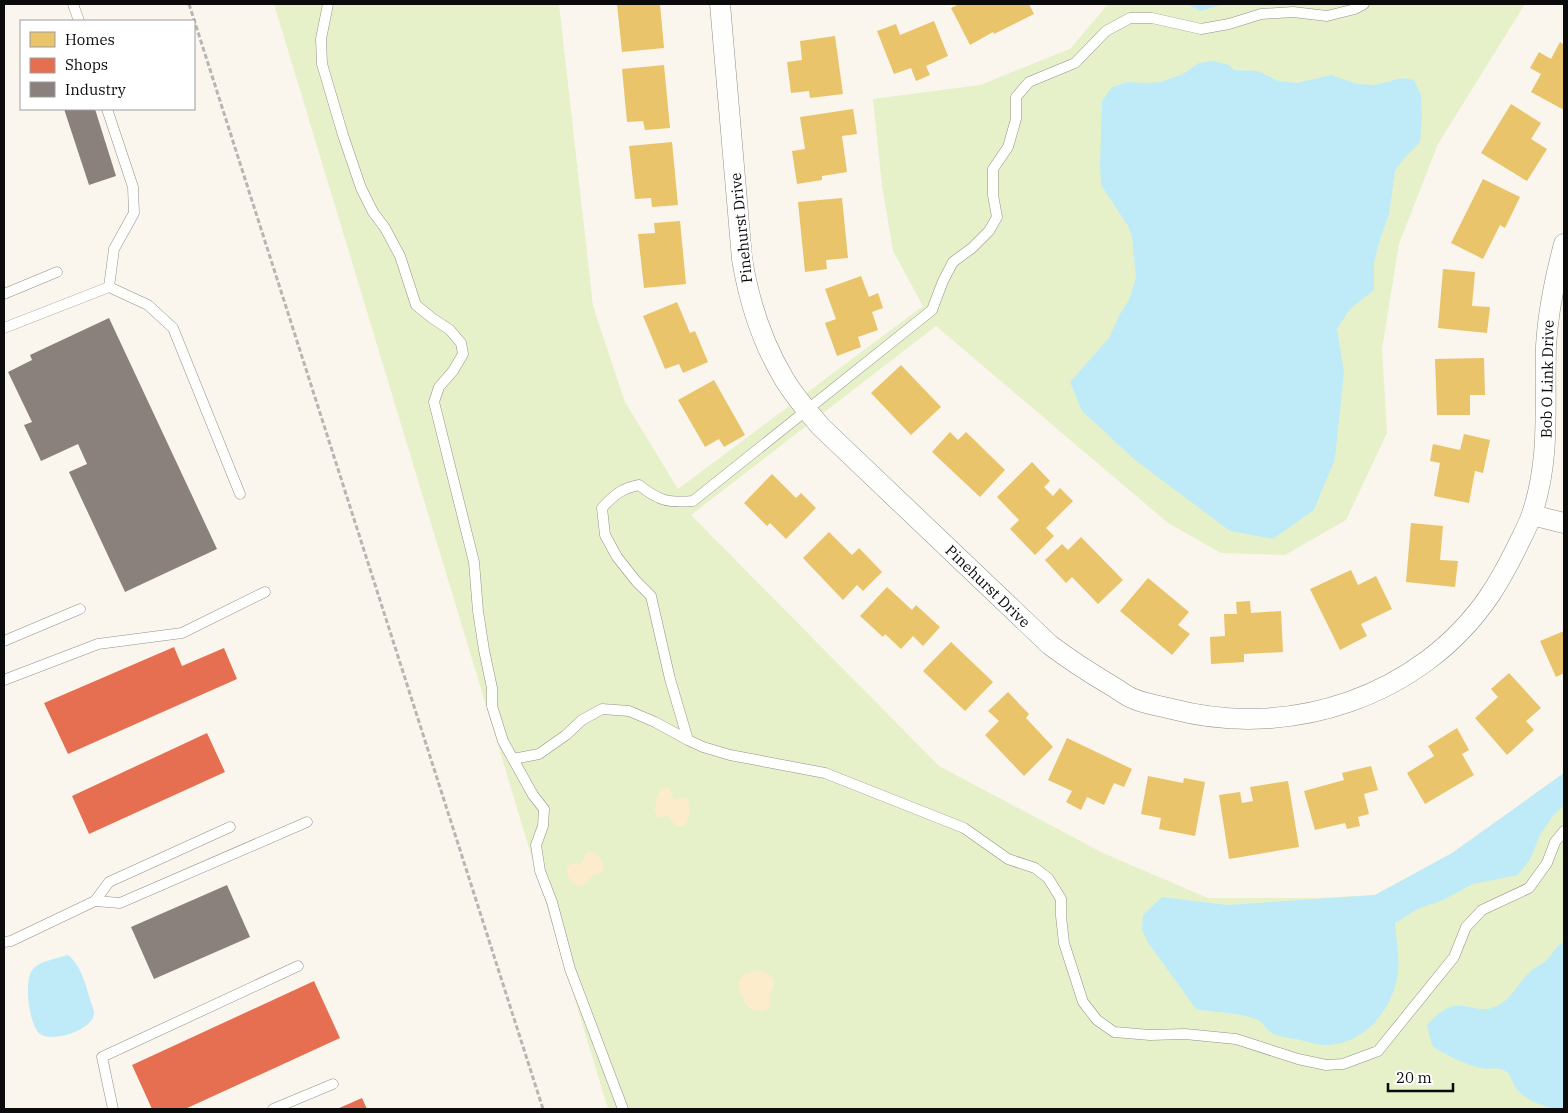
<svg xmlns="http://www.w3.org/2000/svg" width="1568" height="1113" font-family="'IBM Plex Serif',serif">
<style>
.green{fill:#e6f1ca}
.sand{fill:#fdeccb}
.water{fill:#bfebf8}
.homes{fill:#e9c46a}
.shops{fill:#e76f51}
.industry{fill:#8a817c}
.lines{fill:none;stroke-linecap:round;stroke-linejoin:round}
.service-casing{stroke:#93918d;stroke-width:11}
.minor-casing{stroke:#93918d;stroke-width:21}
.path{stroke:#b7b6b5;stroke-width:3;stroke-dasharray:5 2.5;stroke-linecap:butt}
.service{stroke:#fefefc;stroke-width:10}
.minor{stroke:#fefefc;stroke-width:20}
.labels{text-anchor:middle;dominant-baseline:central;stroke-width:5;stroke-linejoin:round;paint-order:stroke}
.street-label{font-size:15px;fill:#0b0b0b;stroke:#fff}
</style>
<rect width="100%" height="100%" fill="#faf6ed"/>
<path class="green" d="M274 4H559L593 306 625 402 678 489 923 306 893 251 882 186 873 99 980 85 1070 49 1108 4H1525L1438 144 1399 244 1382 349 1387 433 1346 520 1285 555 1221 553 1168 523 936 326 691 515 939 766 1103 853 1208 898H1317L1375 895 1452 853 1564 773V1109H608Z"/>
<g class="sand">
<path d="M665 787 669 788 674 800 686 797C691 805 691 820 684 826H676L669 816 658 817 654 810C658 802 655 791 665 787Z"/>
<path d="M591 851C600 854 604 864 603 872L593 875 585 884 577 886C571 881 565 875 567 867L573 863 581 864 587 852Z"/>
<path d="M758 970C765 971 776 976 774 985 773 989 770 992 770 996 770 1001 771 1003 769 1008 751 1017 741 1000 738 984L742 975Z"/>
</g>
<g class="water">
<path d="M1187 4H1225L1200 11Z"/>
<path d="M1213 61 1229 65 1234 70 1257 71 1279 81 1297 83 1331 75 1357 84 1375 85 1402 78 1414 80 1421 95 1422 116 1420 142 1402 161 1395 171 1389 215 1381 236 1374 263V290L1350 309 1337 329 1344 372 1335 459 1314 510 1273 539 1230 531 1135 460 1082 411 1070 382 1109 338 1120 314 1129 300 1136 278 1132 237 1128 226 1101 185 1100 164 1102 101 1112 87 1128 82 1145 83 1161 82 1183 74 1199 63Z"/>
<path d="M1564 773V805L1552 817 1540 835 1531 858 1518 875 1473 884 1443 900 1418 909 1395 923C1396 939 1400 957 1398 973 1393 1008 1367 1042 1330 1045 1320 1046 1309 1042 1300 1040 1291 1038 1277 1037 1270 1032 1266 1029 1264 1024 1260 1021 1243 1012 1214 1013 1196 1009L1149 944 1142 930 1143 915 1162 897 1227 905 1375 895 1452 853Z"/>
<path d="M1564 942V1109C1549 1109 1526 1102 1516 1088 1511 1081 1512 1072 1500 1069 1495 1067 1487 1070 1481 1068 1464 1064 1447 1056 1432 1046L1427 1025C1461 986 1471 1020 1499 1005 1513 997 1518 983 1530 972 1534 967 1541 965 1546 961 1552 955 1556 945 1564 942Z"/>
<path d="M68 955C81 965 86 986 91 1002 92 1005 94 1010 94 1013 94 1030 52 1043 40 1034 29 1026 23 980 33 969 40 961 58 958 68 955Z"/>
</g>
<g class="homes">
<path d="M617 4H660L664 48 622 52Z"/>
<path d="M959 4H1029L1034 14 994 34 993 32 970 45 951 8Z"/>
<path d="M934 21 948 56 926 66 930 75 916 81 911 68 894 74 877 31 896 24 900 35Z"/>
<path d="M835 36 843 94 810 98 809 91 791 93 787 62 802 60 800 41Z"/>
<path d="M1560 42 1564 45V110L1531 92 1541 74 1530 68 1539 52 1551 59Z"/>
<path d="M664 65 670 128 645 130 643 121 627 122 622 69Z"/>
<path d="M1511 104 1541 123 1531 139 1547 149 1527 181 1481 153Z"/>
<path d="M853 109 857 134 842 136 847 172 822 176V180L797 184 792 151 805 149 800 117Z"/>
<path d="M672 142 678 205 652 207 651 198 635 199 629 146Z"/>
<path d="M1483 179 1520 197 1505 228 1500 225 1483 259 1451 243Z"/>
<path d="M842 198 848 258 826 260 827 269 805 272 798 202Z"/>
<path d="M680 221 686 284 644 288 638 234 655 233 654 223Z"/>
<path d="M1443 269 1475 272 1472 306 1490 307 1487 333 1438 328Z"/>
<path d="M861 276 869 297 878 293 883 308 872 312 878 330 858 337 861 347 837 356 825 323 836 319 825 289Z"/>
<path d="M677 302 690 333 695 331 708 362 683 373 679 364 665 369 643 316Z"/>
<path d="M1484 358 1485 395H1470V415H1437L1435 359Z"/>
<path d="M901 365 941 407 911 435 871 393Z"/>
<path d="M714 380 745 435 724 447 719 439 705 447 678 400Z"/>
<path d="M950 432 958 440 966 432 1005 470 980 497 932 452Z"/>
<path d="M1464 434 1490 440 1483 473 1475 471 1469 503 1434 496 1440 463 1430 461 1433 444 1460 450Z"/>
<path d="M1032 462 1050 481 1044 487 1053 496 1060 488 1073 501 1046 528 1054 536 1035 555 1010 529 1019 520 997 497Z"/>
<path d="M772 474 796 498 801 493 816 508 786 539 770 523 767 526 744 503Z"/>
<path d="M1411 523 1443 526 1440 560 1458 561 1455 587 1406 582Z"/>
<path d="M829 532 852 555 859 548 882 572 863 591 857 585 843 600 803 558Z"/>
<path d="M1081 537 1123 580 1098 604 1072 577 1066 583 1045 560 1062 544 1068 550Z"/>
<path d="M1351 570 1358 585 1376 576 1392 609 1361 624 1367 636 1340 650 1310 589Z"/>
<path d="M1148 578 1189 612 1178 625 1190 634 1172 655 1120 611Z"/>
<path d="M887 587 912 610 916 605 940 627 923 646 913 636 901 649 885 634 883 637 860 616Z"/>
<path d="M1250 601 1251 613 1281 611 1283 652 1244 654V662L1211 664 1210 637 1225 636 1224 614H1237L1236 602Z"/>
<path d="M1564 631V673L1556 677 1540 641Z"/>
<path d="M951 642 993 682 965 711 923 671Z"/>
<path d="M1509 673 1541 708 1526 721 1534 730 1507 755 1475 718 1498 697 1491 689Z"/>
<path d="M1008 692 1029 714 1026 718 1053 747 1024 776 985 735 999 721 988 711Z"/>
<path d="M1457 728 1469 750 1462 754 1474 775 1425 804 1407 773 1434 756 1428 746Z"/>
<path d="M1067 738 1132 769 1124 787 1114 783 1104 805 1087 797 1081 810 1066 802 1072 791 1048 780Z"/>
<path d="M1371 766 1378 790 1364 794 1369 814 1358 817 1360 826 1347 829 1345 823 1315 830 1304 791 1344 780 1342 773Z"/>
<path d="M1148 776 1183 783 1184 778 1205 782 1195 836 1159 829 1161 818 1141 814Z"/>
<path d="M1288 781 1299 847 1229 859 1219 795 1240 792 1242 803 1253 801 1250 787Z"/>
</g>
<g class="shops">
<path d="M174 647 182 666 224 648 237 679 68 754 44 703Z"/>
<path d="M207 733 225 772 89 834 72 796Z"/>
<path d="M314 981 340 1038 185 1109H152L132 1065Z"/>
<path d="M362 1098 367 1109H337Z"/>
</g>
<g class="industry">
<path d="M64 109H95L116 176 89 185Z"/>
<path d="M109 318 217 549 125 592 69 472 87 464 78 444 41 461 24 425 32 422 8 372 32 360 30 355Z"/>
<path d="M227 885 250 937 154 979 131 927Z"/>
</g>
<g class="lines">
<g class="service-casing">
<g id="service">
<path d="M73 4 79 21"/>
<path d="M328 4 321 39 322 64 343 135 361 188 373 212 385 228 400 256 416 305 432 318 450 330 461 343 463 354 453 371 439 387 434 402 474 562 478 611 484 650 492 688V706L503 741 533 795 544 809 543 826 536 845 540 871 552 902 570 969 623 1109"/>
<path d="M1364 4 1355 9 1327 16 1293 12 1261 14 1229 24 1201 29 1152 18H1130L1106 31 1075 63 1029 82 1016 97V119L1008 147 993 169V195L997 217 989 231 972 248 953 262 943 281 932 310 693 501C668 503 659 501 639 485 622 488 614 495 602 508L605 535 617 557 636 581 651 596 670 679 688 740 703 747 730 755 825 773 964 828 1008 859 1035 868 1048 878 1061 899V916L1064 943 1083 1002 1097 1020 1114 1032 1150 1035 1185 1034 1236 1039 1298 1059 1326 1065 1343 1064 1378 1051 1454 957 1466 927 1482 910 1529 888 1547 863 1555 842 1564 831"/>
<path d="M107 109 133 187 134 213 114 249 109 287"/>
<path d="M4 294 57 272"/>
<path d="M4 328 109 287 148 305 173 328 240 494"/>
<path d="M4 641 80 609"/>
<path d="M4 680 98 644 182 633 265 592"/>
<path d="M513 759 539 754 566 735 582 720 602 709 629 711 655 722 688 740"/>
<path d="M95 901 109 882 230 827"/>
<path d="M4 942 11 941 95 901 120 903 307 822"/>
<path d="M113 1109 102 1057 298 966"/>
<path d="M273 1109 333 1084"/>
</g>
</g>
<g class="minor-casing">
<g id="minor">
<path d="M720 4 742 259C749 301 761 340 783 377 793 395 807 410 820 426L1050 645C1070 660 1090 673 1112 686 1119 690 1126 696 1134 699 1146 704 1160 706 1172 709 1289 740 1421 697 1490 595 1500 580 1508 565 1516 549 1521 538 1528 526 1532 514 1551 457 1544 404 1546 346 1548 311 1555 278 1564 244"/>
<path d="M1532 515 1564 523"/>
</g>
</g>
<path class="path" d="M189 4 543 1109"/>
<use href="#service" class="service"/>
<use href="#minor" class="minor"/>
</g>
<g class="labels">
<g class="street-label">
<text transform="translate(741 228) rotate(-96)">Pinehurst Drive</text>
<text transform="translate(1547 379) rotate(-89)">Bob O Link Drive</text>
<text transform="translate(988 586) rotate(44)">Pinehurst Drive</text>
</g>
</g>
<rect width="1568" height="1113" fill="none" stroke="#0b0b0b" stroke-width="10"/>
<rect x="20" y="20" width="175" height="90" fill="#ffffff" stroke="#9d9d9d"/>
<rect x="30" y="32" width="25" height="15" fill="#e9c46a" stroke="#9d9d9d"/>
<text x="65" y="45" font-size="15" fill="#0b0b0b">Homes</text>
<rect x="30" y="58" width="25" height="15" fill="#e76f51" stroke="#9d9d9d"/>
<text x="65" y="70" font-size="15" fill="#0b0b0b">Shops</text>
<rect x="30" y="82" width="25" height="15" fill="#8a817c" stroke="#9d9d9d"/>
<text x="65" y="95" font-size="15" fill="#0b0b0b">Industry</text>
<path d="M1388 1083v8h65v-8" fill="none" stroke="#0b0b0b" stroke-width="2.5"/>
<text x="1396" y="1083" font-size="15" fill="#0b0b0b" stroke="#ffffff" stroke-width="4" paint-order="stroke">20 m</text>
</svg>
